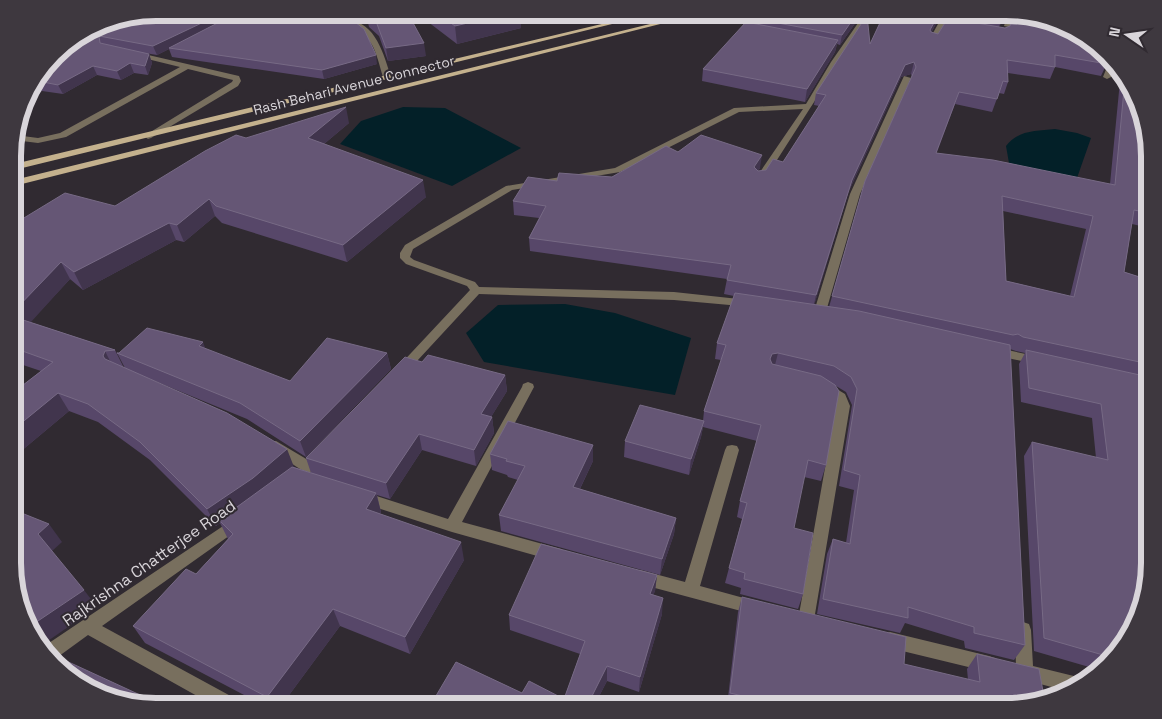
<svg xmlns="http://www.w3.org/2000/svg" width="1162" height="719" font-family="'Space Grotesk',sans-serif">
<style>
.water{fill:#032028}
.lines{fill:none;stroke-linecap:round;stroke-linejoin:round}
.canal{fill:#032028;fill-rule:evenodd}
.minor{fill:#786f5e;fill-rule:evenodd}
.major{fill:#c4b18d;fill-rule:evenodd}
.wall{fill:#574769;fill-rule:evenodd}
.shaded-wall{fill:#41354d}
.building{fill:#655675;stroke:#776a85;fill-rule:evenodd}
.labels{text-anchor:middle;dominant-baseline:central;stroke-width:4;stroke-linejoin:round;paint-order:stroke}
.far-street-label{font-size:14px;fill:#d9d5da;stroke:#302a31}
.street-label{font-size:16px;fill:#d9d5da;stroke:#302a31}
.rim{fill:none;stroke:#d9d5da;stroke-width:6}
</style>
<rect width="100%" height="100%" fill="#302a31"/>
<g class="water">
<path d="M403 107 445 108 521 148 452 186 340 144 361 121Z"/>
<path d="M1055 129 1077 133 1091 138 1077 178 1053 175 1009 163 1006 146C1018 130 1036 131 1055 129Z"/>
<path d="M565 304 615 313 691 338 675 395 484 362 466 333 498 305Z"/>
</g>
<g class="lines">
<path class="canal" d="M342 13C364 10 390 11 403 31L400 35 393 37 386 35 374 25 345 17Z"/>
<g class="minor">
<path d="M865 13H871L768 174H762L760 172 803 109 739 112 620 172 512 190 413 249 410 257 414 260 475 282 479 287 674 292 748 300 754 304 752 307 674 300 479 294 405 374H397L395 371 397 368 470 290 467 286 406 264 400 258V253L405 245 506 186 615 168 734 108 806 104 831 62Z"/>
<path d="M1008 13 1014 15 1010 24 1028 27V31L1004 26Z"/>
<path d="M346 21C375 19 384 55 391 77L390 79 383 77C375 50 374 36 346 23Z"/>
<path d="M942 22 963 27 959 29 944 26 935 44H929L928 42 938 24Z"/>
<path d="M131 51 239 76 241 81 238 86 151 138 148 139 144 136 232 82 233 80 188 69 66 137 38 143 14 140 15 135 38 138 60 133 180 67 131 55Z"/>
<path d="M1109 62 1114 67 1111 77 1107 79 1103 77Z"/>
<path d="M904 76 911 78 860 194 825 315 819 319 815 318 813 315 850 194Z"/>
<path d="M993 347 1040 357 1046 361 1040 365 989 354 987 351Z"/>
<path d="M528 382 533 384 534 387 462 522 561 549 563 554 561 559 555 561 452 532 359 502 357 498 359 494 364 492 448 519 522 387 523 384Z"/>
<path d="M825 382 845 394 850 406 814 620 812 625 806 628 800 625 798 620 836 406 834 400 819 387 820 384Z"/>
<path d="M276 441 313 463 315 467 313 471 308 473 303 471 271 450 269 446 271 442Z"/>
<path d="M732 445 737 446 739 450 700 586 762 603 764 608 762 613 756 615 640 584 634 582 632 577 634 572 640 570 685 582 725 450 727 446Z"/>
<path d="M238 516 243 518 246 522 243 526 102 626 238 700 241 706H215L88 635 55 659 43 647Z"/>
<path d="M1023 622 1029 624 1031 630 1033 666 1086 679 1077 687 1067 691 1017 678 1014 672 1016 668 1015 630 1017 624Z"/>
<path d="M890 632 989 656 995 658 998 664 995 670 989 672 890 648 884 646 881 640 884 634Z"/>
</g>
<g class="major">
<path d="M648 13H657L14 170V164Z"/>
<path d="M695 13H704L14 186V180Z"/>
</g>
</g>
<g class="wall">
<path d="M415 12H528L521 14V28L457 44Z"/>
<path d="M863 12 840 45 837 44 835 52 805 102 702 81 703 69 750 23 751 18Z"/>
<path d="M885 12H1006L999 27 1005 28 1010 26 1015 15 1085 37 1108 61 1101 76 1055 67 1050 79 1008 73V82L1004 94 999 93 992 112 955 104 936 153 1110 184 1120 81 1113 78 1115 69 1130 84 1149 147V228L1132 224 1124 272 1149 280V572L1125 642 1096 669 1034 651 1024 456 1032 442 1096 458 1092 418 1021 402 1019 364 1025 353 1016 351 1010 349 1025 645 1014 660 965 648 964 641 905 623 900 633 817 614 827 554 833 539 846 543 854 490 839 486 852 405 846 392 836 386 826 465 821 481 804 477 794 528 803 594 798 609 740 594 741 588 725 583 729 568 742 519 737 517 740 501 757 441 703 427 701 437 689 475 624 457 625 441 703 421 704 411 721 360 715 359 717 343 734 296 724 294 727 279 530 251 529 238 539 218 514 215 513 201 557 181 612 177 678 152 760 168 758 171 766 170 783 162 819 106 814 105 816 93 870 44ZM942 20 946 21 938 34 931 33 937 22ZM911 74 912 77 865 181 829 307 814 305 848 193 901 77ZM1003 211 1086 229 1070 296 1006 281Z"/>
<path d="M366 14 426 56 388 61 379 36 369 27Z"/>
<path d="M102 23 377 64 324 79 172 57 169 49 157 55 145 53 149 54 152 63 148 75 134 73 121 80 97 75 63 94 42 91 26 99 61 48Z"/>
<path d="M349 123 324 144 426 197 347 262 222 223 215 216 184 242 176 240 83 290 70 279 30 322 115 350 124 368H125L117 353H119L205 349 290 381 387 353 391 369 306 457 247 419 145 377 294 467 311 473 306 458 422 362 505 375 507 391 491 417H492L494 433 476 466 422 450 390 499 377 495 381 512 380 514 464 560 410 654 340 626 281 706H265L145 643 133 626 196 574 228 539 220 523 216 526 150 460 98 422 69 411 14 457V392L41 371 14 362V224L115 206 246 138Z"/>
<path d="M593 445V461L580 489 676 518 674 534 660 575 501 531 499 515 518 480 508 477 507 475 492 470 490 454Z"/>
<path d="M657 575 655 591 653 595 662 614 639 692 607 681 594 706H430L522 693 564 699 580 654 510 630 509 615Z"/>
<path d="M742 597 904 664 968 680 967 669 977 654 1015 706H727L738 612Z"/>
</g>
<g class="shaded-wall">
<path d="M225 12H245L169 48V49L157 55 153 46Z"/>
<path d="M508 12H528L521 14V28L457 44 455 26Z"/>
<path d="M858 12H863L840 45 842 35Z"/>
<path d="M940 12H945L942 20 937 22 926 41 930 30Z"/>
<path d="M1005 12 1006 13 998 30 1002 19Z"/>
<path d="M838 40 835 52 805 102 807 89Z"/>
<path d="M424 43 426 56 388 61 386 48Z"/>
<path d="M149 54 152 63 148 75 145 66Z"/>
<path d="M376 55 377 64 324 79 322 70Z"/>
<path d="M914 62 911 74 901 77 848 193 813 309 816 295 852 180 905 65Z"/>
<path d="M130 63 134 73 121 80 117 71Z"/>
<path d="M93 66 97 75 63 94 58 85Z"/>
<path d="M38 81 42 91 26 99 27 93 35 83Z"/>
<path d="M959 92 955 104 932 166 936 153Z"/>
<path d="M346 107 349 123 312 154 308 138Z"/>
<path d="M762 155 760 168 752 180 754 167Z"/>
<path d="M423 180 426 197 347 262 343 245Z"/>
<path d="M209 199 215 216 184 242 177 225Z"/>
<path d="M169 223 176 240 83 290 74 272Z"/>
<path d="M61 262 70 279 21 333 14 322V311Z"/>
<path d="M203 342 209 358 199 346Z"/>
<path d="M105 351 114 369 112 374 103 356Z"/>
<path d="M387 353 391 369 306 457 300 441Z"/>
<path d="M778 353 774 369 770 359 772 354Z"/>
<path d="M505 375 507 391 483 430 481 414Z"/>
<path d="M58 393 69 411 14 457V429Z"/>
<path d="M492 417 494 433 476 466 474 450Z"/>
<path d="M704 421 701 437 689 475 691 459Z"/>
<path d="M419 434 422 450 390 499 386 483Z"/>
<path d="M593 445V461L573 503V487Z"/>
<path d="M287 449 294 467 219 520 220 523 216 526 207 509Z"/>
<path d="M376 493 381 512 371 527 366 509Z"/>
<path d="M676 518 674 534 660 575 662 559Z"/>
<path d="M49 524 62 542 51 552 38 534Z"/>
<path d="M461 542 464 560 410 654 405 637Z"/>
<path d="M657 575 655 591 648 610 650 594Z"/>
<path d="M84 590 97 607 42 645 32 635 29 627Z"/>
<path d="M663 598 662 614 639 692 640 677Z"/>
<path d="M333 609 340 626 281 706H273L267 697Z"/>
<path d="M607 666V681L594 706H587Z"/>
</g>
<g class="building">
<path d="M157 12H225L153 46 99 36 100 43 149 54 145 66 130 63 117 71 93 66 58 85 38 81 35 83 61 48 102 23Z"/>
<path d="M239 12H327L351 19 364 29 376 55 322 70 169 48Z"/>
<path d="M436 12H514L455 26Z"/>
<path d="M756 12H858L842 35 751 18Z"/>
<path d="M885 12H940L930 30 931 32 938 34 948 18 1005 28 1010 26 1013 19 1044 24 1085 37 1108 61 1107 64 1055 55V67L1007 60 1008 82 1003 81 997 99 959 92 936 153 993 160 1115 185 1125 79 1130 84 1149 147V213L1134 210 1124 272 1149 280V364L1023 337 1018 334 1013 335 832 296 865 181 916 67 914 62 905 65 852 180 816 295 727 280 731 265 529 238 546 206 513 201 528 177 557 181 559 173 612 177 666 146 678 152 701 135 762 155 754 167 758 171 766 170 773 159 783 162 826 95 816 93 867 15 870 44ZM1002 196 1093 216 1074 297 1006 281Z"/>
<path d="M965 12H1005L1002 19Z"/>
<path d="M366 14 412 21 424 43 386 48 377 24Z"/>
<path d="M746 22 838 40 807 89 703 69Z"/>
<path d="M346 107 308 138 423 180 343 245 216 206 209 199 177 225 169 223 74 272 61 262 14 311V224L65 193 115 206 205 151 236 135 246 138Z"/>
<path d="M735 293 859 311 1010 345 1025 645 974 633V627L908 607V618L823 599 833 539 850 544 860 475 844 470 857 389 851 377 834 366 778 353 772 354 770 359 772 364 821 376 835 385 839 391 826 465 808 460 794 528 813 533 803 594 744 579 745 573 729 568 747 503 740 501 761 425 704 411 726 345 717 343Z"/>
<path d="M14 317 115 350 105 351 103 356 105 359 227 413 287 449 253 478 207 509 140 442 88 404 58 393 14 429V392L53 362 14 348Z"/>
<path d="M147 328 203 342 199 346 290 381 327 338 387 353 300 441 240 403 117 353H119Z"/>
<path d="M1026 350 1149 377V572L1125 642 1110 657 1044 638 1032 442 1108 460 1101 404 1029 388Z"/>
<path d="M428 355 505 375 481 414 492 417 474 450 419 434 386 483 306 458 405 357 422 362Z"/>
<path d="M640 405 704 421 691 459 625 441Z"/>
<path d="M508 421 593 445 573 487 676 518 662 559 499 515 525 466 506 461 507 459 490 454Z"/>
<path d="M292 467 376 493 366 509 461 542 405 637 333 609 267 697 133 626 186 569 196 574 233 534 219 520Z"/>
<path d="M14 510 49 524 38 534 84 590 29 627 14 581Z"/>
<path d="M541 544 657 575 650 594 663 598 640 677 607 666 587 706H430L456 662 522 693 529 681 564 699 585 641 509 615Z"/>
<path d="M742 597 906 637 904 664 980 682 977 654 1039 669 1044 697 1015 706H785L730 693Z"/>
<path d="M62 659 164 706H156L77 682 59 663Z"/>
</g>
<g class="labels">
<g class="far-street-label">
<text transform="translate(354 85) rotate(-14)">Rash Behari Avenue Connector</text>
</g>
<g class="street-label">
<text transform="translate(149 563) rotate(-35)">Rajkrishna Chatterjee Road</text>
</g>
</g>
<path d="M0 0H1162V719H0ZM156 21H1006A135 135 0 0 1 1141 156V563A135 135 0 0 1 1006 698H156A135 135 0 0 1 21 563V156A135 135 0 0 1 156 21Z" fill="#3e383f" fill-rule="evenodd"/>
<path class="rim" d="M156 21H1006A135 135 0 0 1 1141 156V563A135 135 0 0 1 1006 698H156A135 135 0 0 1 21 563V156A135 135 0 0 1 156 21Z"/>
<g transform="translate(1127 35) rotate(283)" stroke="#302a31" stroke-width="4" paint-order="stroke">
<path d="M0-4L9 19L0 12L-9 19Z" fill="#d9d5da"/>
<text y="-8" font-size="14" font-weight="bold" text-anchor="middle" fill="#d9d5da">N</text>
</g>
</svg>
